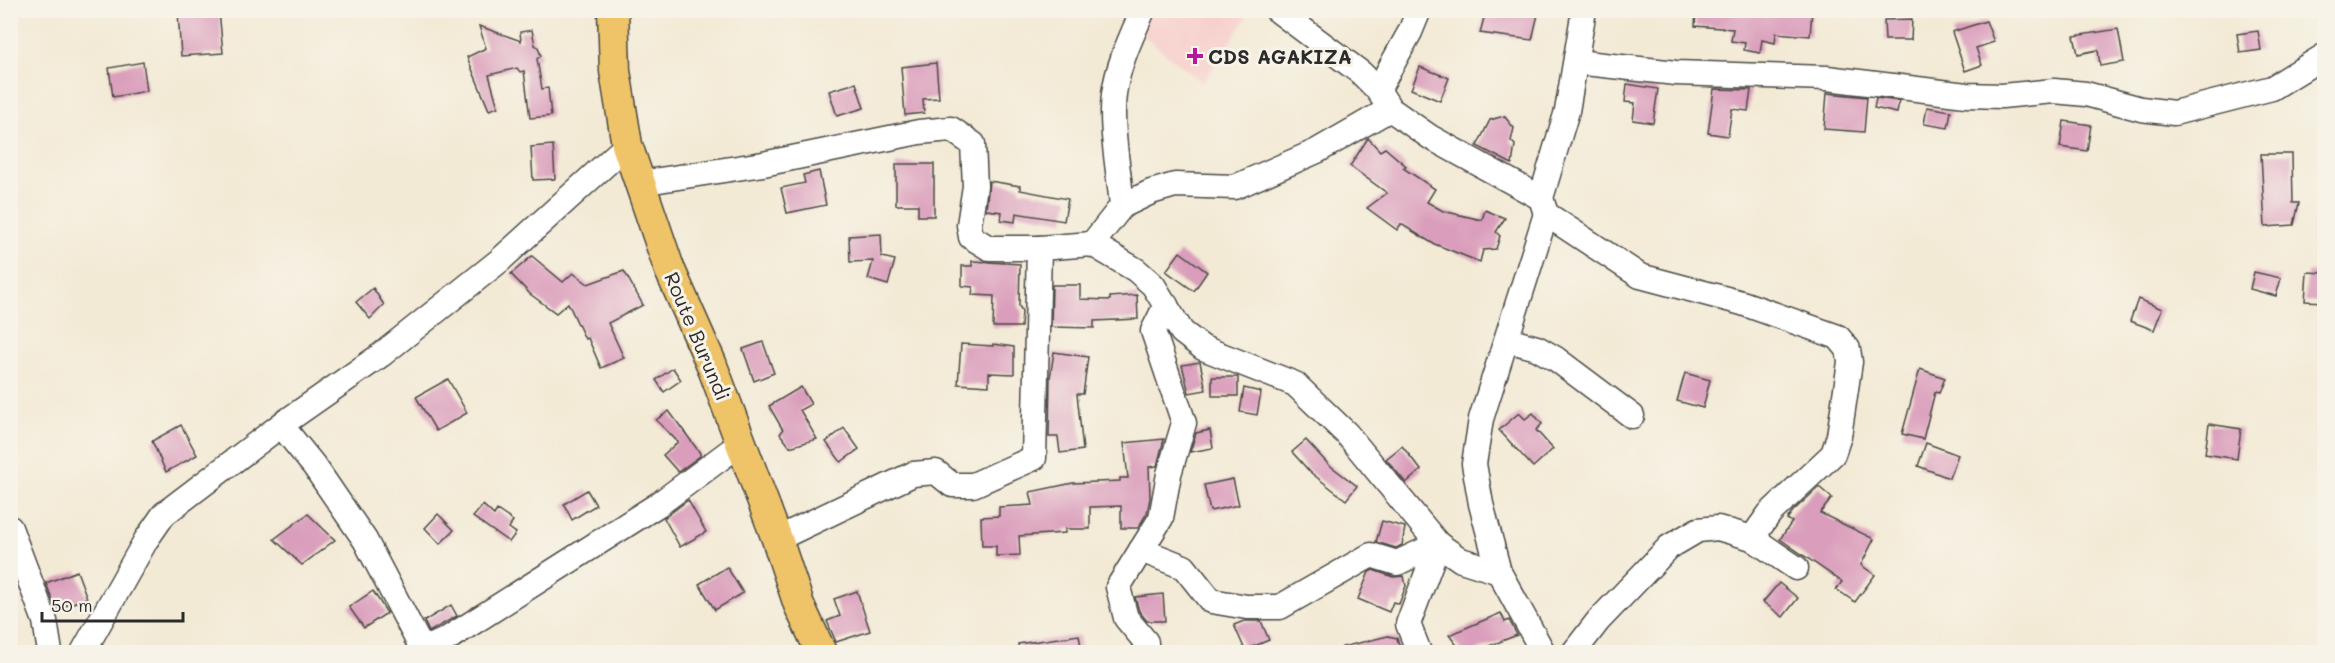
<svg xmlns="http://www.w3.org/2000/svg" width="2335" height="663" font-family="Mali,sans-serif">
<style>
.built{fill:#f7d0cd}
.building{fill:#da9dbb}
.lines{fill:none;stroke-linecap:round;stroke-linejoin:round}
.minor-casing{stroke:#494844;stroke-width:27}
.major-casing{stroke:#494844;stroke-width:33}
.minor{stroke:#fff;stroke-width:24}
.major{stroke:#efc469;stroke-width:30}
.poi-dot{fill:#b5179e;stroke:#f7f3e8;stroke-width:2}
.labels{text-anchor:middle;dominant-baseline:central;stroke-width:6;stroke-linejoin:round;paint-order:stroke}
.poi-label{font-size:20px;font-weight:bold;fill:#2b2b2b;stroke:#f7f3e8;text-anchor:start}
.street-label{font-size:20px;fill:#2b2b2b;stroke:#f7f3e8}
</style>
<rect width="100%" height="100%" fill="#f7f3e8"/>
<filter id="ink" filterUnits="userSpaceOnUse"><feTurbulence type="fractalNoise" baseFrequency=".0167" numOctaves="2"/><feDisplacementMap in="SourceGraphic" scale="12" xChannelSelector="R" yChannelSelector="G"/><feConvolveMatrix kernelMatrix="1 2 1 2 8 2 1 2 1" color-interpolation-filters="sRGB"/></filter>
<filter id="wash" filterUnits="userSpaceOnUse"><feTurbulence type="fractalNoise" baseFrequency=".008" numOctaves="4" result="noise"/><feDisplacementMap in="SourceGraphic" scale="24" xChannelSelector="R" yChannelSelector="G"/><feGaussianBlur stdDeviation="1.35" result="paint"/><feColorMatrix in="noise" values="0 0 0 0 0 0 0 0 0 0 0 0 0 0 0 0 0 1.4 0 .05"/><feComposite in="paint" operator="in"/></filter>
<g filter="url(#wash)">
<rect width="100%" height="100%" fill="#f3ead5"/>
<path class="built" d="M1143 11H1239L1247 17 1203 83 1135 29Z"/>
<g id="blocks">
<g class="building">
<path d="M192 10H219L223 53 181 56 178 12Z"/>
<path d="M1486 10H1539L1532 40 1480 33Z"/>
<path d="M1696 10H1812L1810 36 1776 33 1775 43 1762 40 1760 53 1744 50 1745 43 1731 41 1733 29 1695 26Z"/>
<path d="M1912 19 1911 40H1885L1884 20Z"/>
<path d="M1986 21 1994 42 1976 48 1982 65 1965 71 1952 32Z"/>
<path d="M479 26 521 41 520 32 532 30 535 45 538 47 541 56 537 59 542 89 548 88 551 116 530 118 524 71 520 72 517 68 489 75 498 107 489 110 467 57 486 48Z"/>
<path d="M2118 29 2124 62 2100 66 2098 50 2078 54 2074 36Z"/>
<path d="M2258 31 2261 50 2240 53 2237 34Z"/>
<path d="M143 62 147 91 113 97 109 68Z"/>
<path d="M936 63 939 98 923 99 924 113 905 115 901 67Z"/>
<path d="M1420 67 1449 78 1440 101 1411 89Z"/>
<path d="M856 83 864 108 837 116 829 91Z"/>
<path d="M1627 84 1658 89 1653 123 1633 120 1635 103 1625 102Z"/>
<path d="M1714 89 1751 90 1748 111 1732 109 1728 136 1708 133Z"/>
<path d="M1827 93 1867 97 1864 132 1824 129Z"/>
<path d="M1876 98 1899 101 1897 113 1874 108Z"/>
<path d="M1927 107 1951 111 1948 128 1924 124Z"/>
<path d="M1504 116 1514 128 1511 141 1515 145 1512 164 1477 146 1490 120Z"/>
<path d="M2064 121 2091 125 2087 151 2060 147Z"/>
<path d="M1368 138 1380 151 1385 148 1406 166 1403 168 1435 189 1427 202 1443 211 1482 220 1485 210 1505 218 1496 232 1500 236 1496 249 1483 250 1480 262 1432 243 1401 224 1397 230 1367 208 1387 193 1350 166Z"/>
<path d="M553 145 555 179 533 180 531 147Z"/>
<path d="M2261 154H2292L2293 203H2299L2294 225 2265 227Z"/>
<path d="M896 164H934V216H918V205H896Z"/>
<path d="M819 171 826 205 787 213 781 188 805 183 803 175Z"/>
<path d="M989 181 1020 186V190L1068 199 1064 221 1016 213 1015 222 1001 220 1002 212 986 210Z"/>
<path d="M881 234 882 257 895 260 888 285 868 279 873 261 850 262 849 236Z"/>
<path d="M1180 252 1207 272 1194 291 1166 271Z"/>
<path d="M532 256 563 282 573 273 588 284 624 271 643 305 608 323 624 358 601 368 588 338 585 339 568 303 556 313 530 294 511 274Z"/>
<path d="M972 261 1020 264 1019 306 1022 311 1021 327H993L994 296 972 295 973 287 962 286V266H972Z"/>
<path d="M2254 272 2281 278 2276 296 2250 289Z"/>
<path d="M2307 272 2325 273V302L2305 301Z"/>
<path d="M1052 285H1080V299L1110 300V297L1137 295 1138 319 1094 321V328L1051 327Z"/>
<path d="M373 288 384 305 370 319 356 302Z"/>
<path d="M2138 299 2162 309 2154 330 2130 321Z"/>
<path d="M763 342 774 373 754 381 743 349Z"/>
<path d="M961 344 993 346V344L1014 347V374L989 373V386L958 384Z"/>
<path d="M1054 352 1088 357 1083 394H1077L1083 450 1060 453 1058 437H1049L1050 378Z"/>
<path d="M1200 362 1206 390 1189 393 1182 365Z"/>
<path d="M673 368 681 380 664 392 656 380Z"/>
<path d="M1920 369 1945 378 1939 393 1935 392 1923 439 1902 434Z"/>
<path d="M1685 373 1710 380 1703 408 1677 401Z"/>
<rect x="1212" y="377" width="26" height="19"/>
<path d="M448 379 467 413 436 431 416 397Z"/>
<path d="M801 387 811 404 800 410 817 439 790 447 780 434 783 430 769 406Z"/>
<path d="M1244 388 1261 392 1257 415 1240 412Z"/>
<path d="M669 411 700 453V456L678 472 663 455 678 442 656 420Z"/>
<path d="M1519 413 1525 419 1533 413 1542 424 1536 430 1553 449 1533 467 1499 430Z"/>
<path d="M2209 424 2241 429 2237 459 2205 454Z"/>
<path d="M181 425 197 455 166 472 152 441Z"/>
<path d="M844 428 859 449 841 462 826 442Z"/>
<path d="M1210 430 1213 448 1190 452 1196 433Z"/>
<path d="M1164 439 1157 466 1149 467 1150 498 1147 513 1138 528H1121V506L1090 507V529H1065V533L1019 536 1020 555 996 556V546H982L981 517 999 516V507L1033 505 1030 492 1073 483 1120 481V478H1128L1124 443Z"/>
<path d="M1306 440 1328 464 1357 486 1346 500 1310 472 1292 452Z"/>
<path d="M1926 443 1958 455 1949 478 1918 466Z"/>
<path d="M1402 446 1421 470 1406 483 1386 459Z"/>
<path d="M1233 479 1239 505 1210 511 1204 485Z"/>
<path d="M1819 487 1832 498 1820 513 1874 539 1861 565 1875 575 1855 602 1836 589 1842 582 1780 539 1792 522 1787 519 1793 511Z"/>
<path d="M587 490 596 505 572 520 564 504Z"/>
<path d="M688 500 706 532 680 547 664 518Z"/>
<path d="M483 505 494 515 497 510 513 521 509 528 516 533 509 542 473 517Z"/>
<path d="M308 514 335 540 302 565 274 539Z"/>
<path d="M438 514 454 530 440 544 425 528Z"/>
<path d="M1382 521 1405 527 1402 545 1396 548 1376 542Z"/>
<path d="M727 567 743 593 715 610 699 584Z"/>
<path d="M1373 570 1393 577 1404 576 1406 586 1399 604 1393 602 1389 612 1358 599 1369 572Z"/>
<path d="M77 571 87 598 56 609 46 583Z"/>
<path d="M1779 583 1798 598 1783 617 1763 602Z"/>
<path d="M373 591 387 613 364 628 349 607Z"/>
<path d="M857 591 870 631 836 642 827 621 840 616 834 599Z"/>
<path d="M1163 594 1165 621H1147L1139 611 1135 597Z"/>
<path d="M451 605 457 616 429 632 424 621Z"/>
<path d="M1501 613 1505 622 1509 620 1517 635 1474 652H1462L1449 635Z"/>
<path d="M1244 621H1261L1269 640 1245 650 1234 625Z"/>
<path d="M1079 635 1082 652H1019L1018 644Z"/>
<path d="M1388 636 1397 638 1401 652H1343L1342 647Z"/>
</g>
</g>
</g>
<g filter="url(#ink)">
<use href="#blocks" fill-opacity="0" stroke="#494844" stroke-width="1.5"/>
<g class="lines">
<g class="minor-casing">
<g id="minor">
<path d="M1277 10 1361 73 1378 90 1390 109 1430 137 1541 198"/>
<path d="M1584 10 1567 111 1541 198 1546 214 1640 276 1742 303 1838 337 1848 349 1850 362 1839 436 1833 454 1770 513 1752 538"/>
<path d="M1576 62 1676 73 1827 78 1966 95 2002 96 2054 91 2086 94 2141 109 2174 113 2272 88 2324 56"/>
<path d="M1378 90 1410 32 1419 10"/>
<path d="M640 183 763 164 919 132 951 129 973 144 975 186 969 225 971 237 989 248H1039L1092 244 1136 270 1153 285 1182 332 1203 348 1295 384 1347 434 1438 544 1461 560 1499 572"/>
<path d="M1122 206 1151 192 1175 185 1235 187 1317 151 1390 109"/>
<path d="M1092 244 1122 206C1119 171 1110 128 1114 94 1118 64 1131 38 1143 10"/>
<path d="M1507 340 1537 348 1556 359 1632 416"/>
<path d="M281 425 315 467 365 540 419 643 430 647 447 639 659 504 741 443"/>
<path d="M10 528 45 621 50 652"/>
<path d="M777 539 913 474 936 472 952 485H973L1034 458 1039 248"/>
<path d="M1141 550 1184 567 1211 601 1247 607H1280L1371 555 1397 563 1438 544"/>
<path d="M83 652 146 540 164 514 281 425 381 355 499 261 627 145"/>
<path d="M1146 652V642L1126 618 1118 587 1161 518 1169 474 1184 423 1153 331 1166 305"/>
<path d="M1419 652 1408 624 1438 544"/>
<path d="M1543 652 1499 572 1481 504 1474 464 1481 419 1546 214"/>
<path d="M1574 652 1598 621 1669 547 1698 530 1718 528 1752 538 1796 568"/>
</g>
</g>
<g class="major-casing">
<path id="major" d="M613 10 615 71 627 145 669 268 711 363 777 539 799 605 821 652"/>
</g>
<use href="#minor" class="minor"/>
<use href="#major" class="major"/>
</g>
</g>
<path class="poi-dot" d="M1192 47h6v6h6v6h-6v6h-6v-6h-6v-6h6z"/>
<g class="labels">
<g class="poi-label">
<text x="1208" y="56">CDS AGAKIZA</text>
</g>
<g class="street-label">
<text transform="translate(698 336) rotate(67)">Route Burundi</text>
</g>
</g>
<rect width="2335" height="663" fill="none" stroke="#f7f3e8" stroke-width="36"/>
<path d="M42 612v9h141v-9" fill="none" stroke="#2b2b2b" stroke-width="3"/>
<text x="51" y="612" font-size="18" fill="#2b2b2b" stroke="#f7f3e8" stroke-width="4.5" paint-order="stroke">50 m</text>
</svg>
